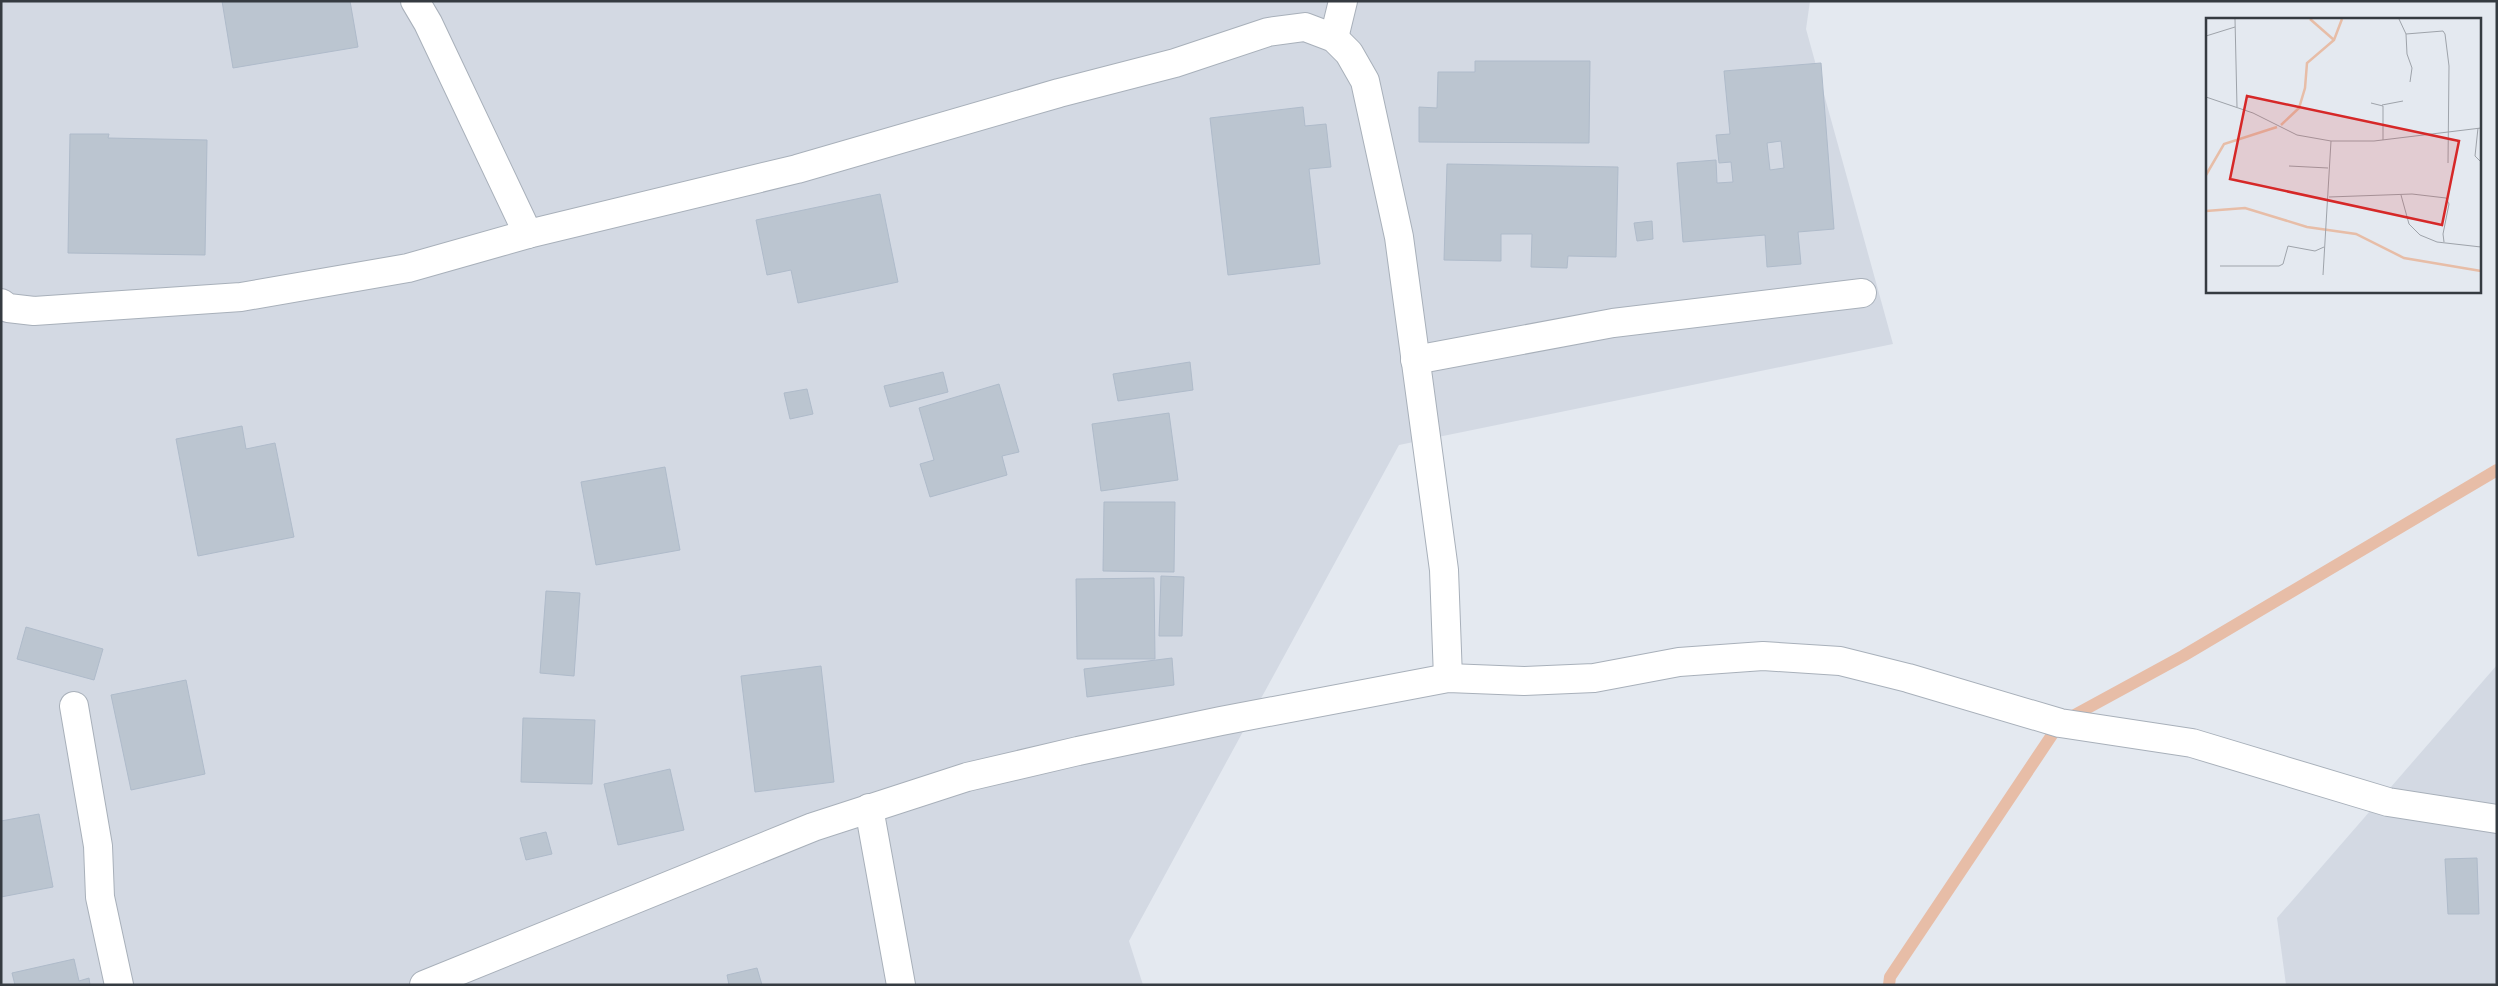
<svg xmlns="http://www.w3.org/2000/svg" width="2498" height="986" font-family="'IBM Plex Sans',sans-serif">
<style>
.residential{fill:#d3d9e3}
.lines{fill:none;stroke-linecap:round;stroke-linejoin:round}
.stream{stroke:#e7bda7;stroke-width:12}
.building{fill:#bbc5d0;stroke:#afbbca;fill-rule:evenodd}
.minor-casing{stroke:#a8b0ba;stroke-width:30}
.minor{stroke:#fff;stroke-width:28}
.inset-river{fill:none;stroke:#e7bda7;stroke-width:2.5}
.inset-road{fill:none;stroke:#9ea3aa;stroke-width:1}
.view{fill:#d62828;fill-opacity:0.15;stroke:#d62828;stroke-width:2.5}
.inset-edge{fill:none;stroke:#353b41;stroke-width:2.5}
</style>
<rect width="100%" height="100%" fill="#e4e9f0"/>
<g class="residential">
<path d="M1 1H1810L1806 29 1893 344 1399 445 1129 941 1143 985H1Z"/>
<path d="M2497 665V985H2286L2277 918Z"/>
</g>
<g class="lines">
<path class="stream" d="M1889 985 1890 977 2060 723 2183 656 2497 470"/>
</g>
<g class="building">
<path d="M222 1H350L358 47 233 68Z"/>
<path d="M1475 61H1590L1589 143 1419 142V107L1437 108 1438 72H1475Z"/>
<path d="M1821 63 1834 229 1798 232 1801 264 1767 267 1765 235 1683 242 1677 163 1716 160 1717 183 1733 182 1731 162 1719 163 1716 135 1730 134 1724 71ZM1781 141 1784 168 1770 170 1767 143Z"/>
<path d="M1303 107 1305 126 1326 124 1331 167 1309 169 1320 264 1228 275 1210 118Z"/>
<path d="M70 134H109L108 138 207 140 205 255 68 253Z"/>
<path d="M1447 164 1618 167 1616 257 1568 256 1567 268 1531 267 1532 234H1501V261L1444 260Z"/>
<path d="M880 194 898 282 798 303 791 270 767 275 756 220Z"/>
<path d="M1652 221 1653 239 1637 241 1634 223Z"/>
<path d="M1190 362 1193 390 1118 401 1113 374Z"/>
<path d="M943 372 948 392 890 407 884 386Z"/>
<path d="M999 384 1019 452 1002 456 1007 475 930 497 920 464 934 460 919 408Z"/>
<path d="M807 389 813 414 790 419 784 393Z"/>
<path d="M1169 413 1178 480 1101 491 1092 424Z"/>
<path d="M242 426 246 449 275 443 294 537 198 556 176 439Z"/>
<path d="M665 467 680 550 596 565 581 482Z"/>
<path d="M1104 502H1175L1174 572 1103 571Z"/>
<path d="M1161 576 1184 577 1182 636H1159Z"/>
<path d="M1154 578 1155 659H1077L1076 579Z"/>
<path d="M546 591 580 593 574 676 540 673Z"/>
<path d="M26 627 103 649 94 680 17 659Z"/>
<path d="M1172 658 1174 685 1087 697 1084 669Z"/>
<path d="M821 666 834 782 755 792 741 676Z"/>
<path d="M186 680 205 774 131 790 111 695Z"/>
<path d="M523 718 595 720 592 784 521 782Z"/>
<path d="M670 769 684 830 618 845 604 784Z"/>
<path d="M39 814 53 887 1 897V821Z"/>
<path d="M546 832 552 854 526 860 520 838Z"/>
<path d="M2477 858 2479 914H2448L2445 859Z"/>
<path d="M74 959 79 981 89 978 90 985H15L12 973Z"/>
<path d="M757 968 762 985H729L727 975Z"/>
</g>
<g class="lines">
<g class="minor-casing">
<g id="minor">
<path d="M415 1 428 23 528 234"/>
<path d="M1334 38 1343 1"/>
<path d="M1 303 8 308 34 311 241 297 408 268 528 234 797 169 1059 93 1175 63 1268 32 1305 27 1334 38 1349 53 1365 81 1399 237 1444 570 1448 678"/>
<path d="M1415 360 1613 323 1862 293"/>
<path d="M74 706 98 846 100 897 119 985"/>
<path d="M869 808 901 985"/>
<path d="M424 985 813 827 967 777 1078 751 1221 721 1448 678 1524 681 1594 678 1679 662 1763 656 1840 661 1908 678 2060 723 2192 743 2388 802 2497 819"/>
</g>
</g>
<use href="#minor" class="minor"/>
</g>
<g transform="translate(2206 18)">
<rect width="275" height="275" fill="#e4e9f0"/>
<path class="inset-river" d="M104 1 128 22M75 107 93 90 99 70 101 45 128 22 136 1M0 157 18 126 71 109M0 193 39 190 101 209 150 216 198 240 275 253"/>
<path class="inset-road" d="M29 1 31 89M193 1 200 16 237 13 239 16 243 48 242 145M200 16 201 36 206 50 204 64M0 18 29 9M0 79 47 95 91 117 125 123H168L275 110M165 85 177 88V122M176 87 197 83M272 110 269 138 275 144M83 148 122 150M195 177 203 206 214 217 231 224 275 229M123 179 206 176 240 180 243 186 237 216 238 224M14 248H73L77 246 82 228 109 233 118 229M117 257 125 123"/>
<path class="view" d="M41 78 253 123 236 207 24 161Z"/>
<rect width="275" height="275" class="inset-edge"/>
</g>
<rect width="2498" height="986" fill="none" stroke="#353b41" stroke-width="5"/>
</svg>
